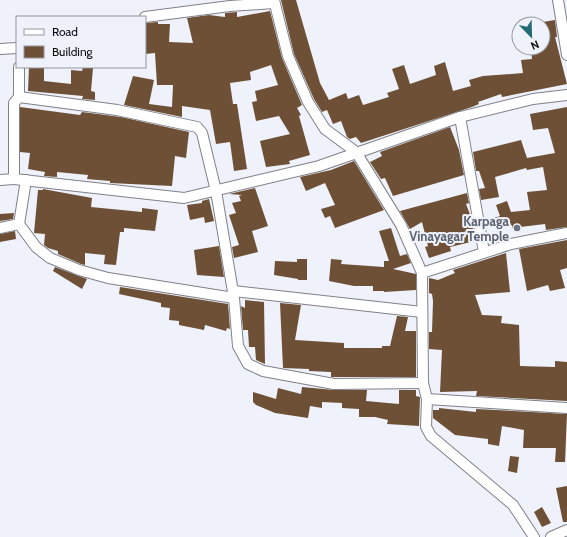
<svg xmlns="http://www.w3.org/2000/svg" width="567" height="537" font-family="Cabin,sans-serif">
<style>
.building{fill:#6e5036}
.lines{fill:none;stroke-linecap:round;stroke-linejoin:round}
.street-casing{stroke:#7f8189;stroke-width:12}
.street{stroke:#fff;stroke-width:10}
.worship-dot{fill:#6b7280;stroke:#eff2fb;stroke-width:1.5}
.labels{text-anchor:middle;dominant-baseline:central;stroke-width:4;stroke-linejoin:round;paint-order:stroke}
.worship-label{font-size:13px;font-weight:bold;fill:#5b616d;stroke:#eff2fb;text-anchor:end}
</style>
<rect width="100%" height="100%" fill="#eff2fb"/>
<g class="building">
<path d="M281 0H296L320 83 329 100 346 93 348 99 359 95 363 105 389 97 387 93 399 89 392 69 404 65 410 84 436 75 434 66 445 62 453 91 471 86 469 80 483 76 523 73 521 60 532 59 531 48H543V22L555 20 557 37H555L567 84 502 97 501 94 478 102 479 104 472 107 361 143 356 137 350 139 347 137 341 121 333 124 327 110 322 112 314 99 294 54Z"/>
<path d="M270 11 282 58 302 105 297 108 301 115 299 116 310 155 289 161 290 164 266 167 260 141 290 134 279 116 256 121 252 102 257 101 255 91 278 85 271 65 250 72 251 80 230 83 233 104H237L247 169 234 171 230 142 216 144 210 110 182 106V117L124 105 133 76 154 80 149 104 172 107 173 85H157L155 53 145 54V23L158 22V24H170L169 42 193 43 187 18 209 15 225 17V13L237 12V17Z"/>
<path d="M29 67H44V81L71 84V70L82 71 83 67 93 68 91 91 95 92V100L82 99 83 96 28 91Z"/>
<path d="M20 107 80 115 82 112 121 117 189 132 186 158 175 156 172 186 110 183V181L87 179 88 175 57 172V177L44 176 45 172 28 169 30 153 20 152Z"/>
<path d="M567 107V227L546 230 545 224 512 228V225L496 229 494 218 500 216 496 205 507 201 511 212 530 210 527 192 547 190 543 167 527 170 526 168 495 177 499 197 481 200 479 189 485 188 479 171H476L473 152 521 140 527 158 555 153 548 128 533 130 530 114Z"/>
<path d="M450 127 459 150 464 175 393 196 385 178 381 179 370 162 382 156 380 152Z"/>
<path d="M354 161 384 210 335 228 330 216 325 218 321 209 335 205 325 183 306 191 300 177 331 170Z"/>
<path d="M255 188 268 226 252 231 258 252 234 258 232 247 239 245 229 215 236 213 232 203 241 201 239 196 242 195 229 194Z"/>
<path d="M43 189 92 198 91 207 142 212V208L158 210 155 231 124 228V232H120L116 265 104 264 105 255 85 253V265L81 264 58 254V251L48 248 44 245 45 234 34 233 38 190H43Z"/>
<path d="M467 193 469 203 466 204 471 217 475 241 450 247 451 251 429 258 425 247 428 246 422 222 410 229 400 211Z"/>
<path d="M209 199 214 221 205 223 204 217 190 220 187 205 202 203V201Z"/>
<path d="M14 213 13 219 0 221V214Z"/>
<path d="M391 228 400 256 407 254 411 263 393 269 416 274V290L384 292V291H373V286H354L329 281 331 259 342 260 341 264 384 267V261H389L379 231Z"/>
<path d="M15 231 16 239 0 242V234Z"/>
<path d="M567 240V268L560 270 565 288 550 291 548 285 527 291 519 249Z"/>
<path d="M219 246 224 277 197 275 194 250Z"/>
<path d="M506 253 510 292 475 295 482 315 502 316 501 323 519 325 520 366 555 367V361L567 362V401L476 396 477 391 440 392 442 350 429 349V332H432L433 301 432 294 429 293V278L438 280 455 273 453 270Z"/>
<path d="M297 259H307V280H298V279L274 275 275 261 297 262Z"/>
<path d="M55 267 87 279 82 289 53 271Z"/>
<path d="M120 287 228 304 230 329 227 328 226 331 205 325 204 330 179 325V321L169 320 170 308 161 307V303L119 294Z"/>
<path d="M245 300 264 302 265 364 256 360 255 347H249L248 330H243L241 306 245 308Z"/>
<path d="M280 303 301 305 295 340 344 343V348H382V346H390L397 316 408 317 405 331H416V377H331V372L309 371V369L283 368Z"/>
<path d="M302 387 334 390H367L366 401 399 404V390H416V396L420 397 419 426 387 424 388 420 375 417H359V409L342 408V403L322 402V408L310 406 308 418 275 413 256 405 253 402V392L276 399 278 388 301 394Z"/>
<path d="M439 408 476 412V409L567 414 565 462H555L556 448H523L524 430 502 426 499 446 488 444V439L455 435 433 418V410H439Z"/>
<path d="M510 456 519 457 517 473 508 471Z"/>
<path d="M567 486V522H563L556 488Z"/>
<path d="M542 507 551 523 542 527 534 512Z"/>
</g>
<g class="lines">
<g class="street-casing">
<g id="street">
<path d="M274 0 288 56 308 102 325 129 356 152 401 225 422 273 423 383 427 399 426 427 431 436 513 505 534 537"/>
<path d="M558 0 567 55"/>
<path d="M145 17 230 6 274 3"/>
<path d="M0 49 17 48"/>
<path d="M19 67V97L14 103V179L184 198 319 166 460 117 533 99 567 95"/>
<path d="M19 97 117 110 197 127 202 133 216 191 234 298 238 346 248 364 263 371 334 384 423 383"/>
<path d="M460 117 484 252"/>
<path d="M0 180 14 179"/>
<path d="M19 224 36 247 50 258 79 270 108 278 234 298"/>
<path d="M0 228 19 224 26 180"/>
<path d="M422 273 511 244 567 233"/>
<path d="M233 291 422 312"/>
<path d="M427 399 567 408"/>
<path d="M551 537 567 530"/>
</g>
</g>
<use href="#street" class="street"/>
</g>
<circle class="worship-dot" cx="517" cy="228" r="4"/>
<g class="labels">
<g class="worship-label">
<text x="509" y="221">Karpaga<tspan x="509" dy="15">Vinayagar Temple</tspan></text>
</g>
</g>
<rect x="16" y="16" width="130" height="52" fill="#eff2fb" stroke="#94969d"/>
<rect x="24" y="29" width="20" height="6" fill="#ffffff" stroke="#94969d"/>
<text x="52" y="36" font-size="12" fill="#0c0c0f">Road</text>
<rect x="24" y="46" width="20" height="12" fill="#6e5036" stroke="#94969d"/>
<text x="52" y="56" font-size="12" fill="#0c0c0f">Building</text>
<g transform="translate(531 36) rotate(157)"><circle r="19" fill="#eff2fb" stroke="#94969d"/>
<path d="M0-3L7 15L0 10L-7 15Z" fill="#216c74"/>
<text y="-6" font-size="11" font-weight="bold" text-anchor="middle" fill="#0c0c0f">N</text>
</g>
</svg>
